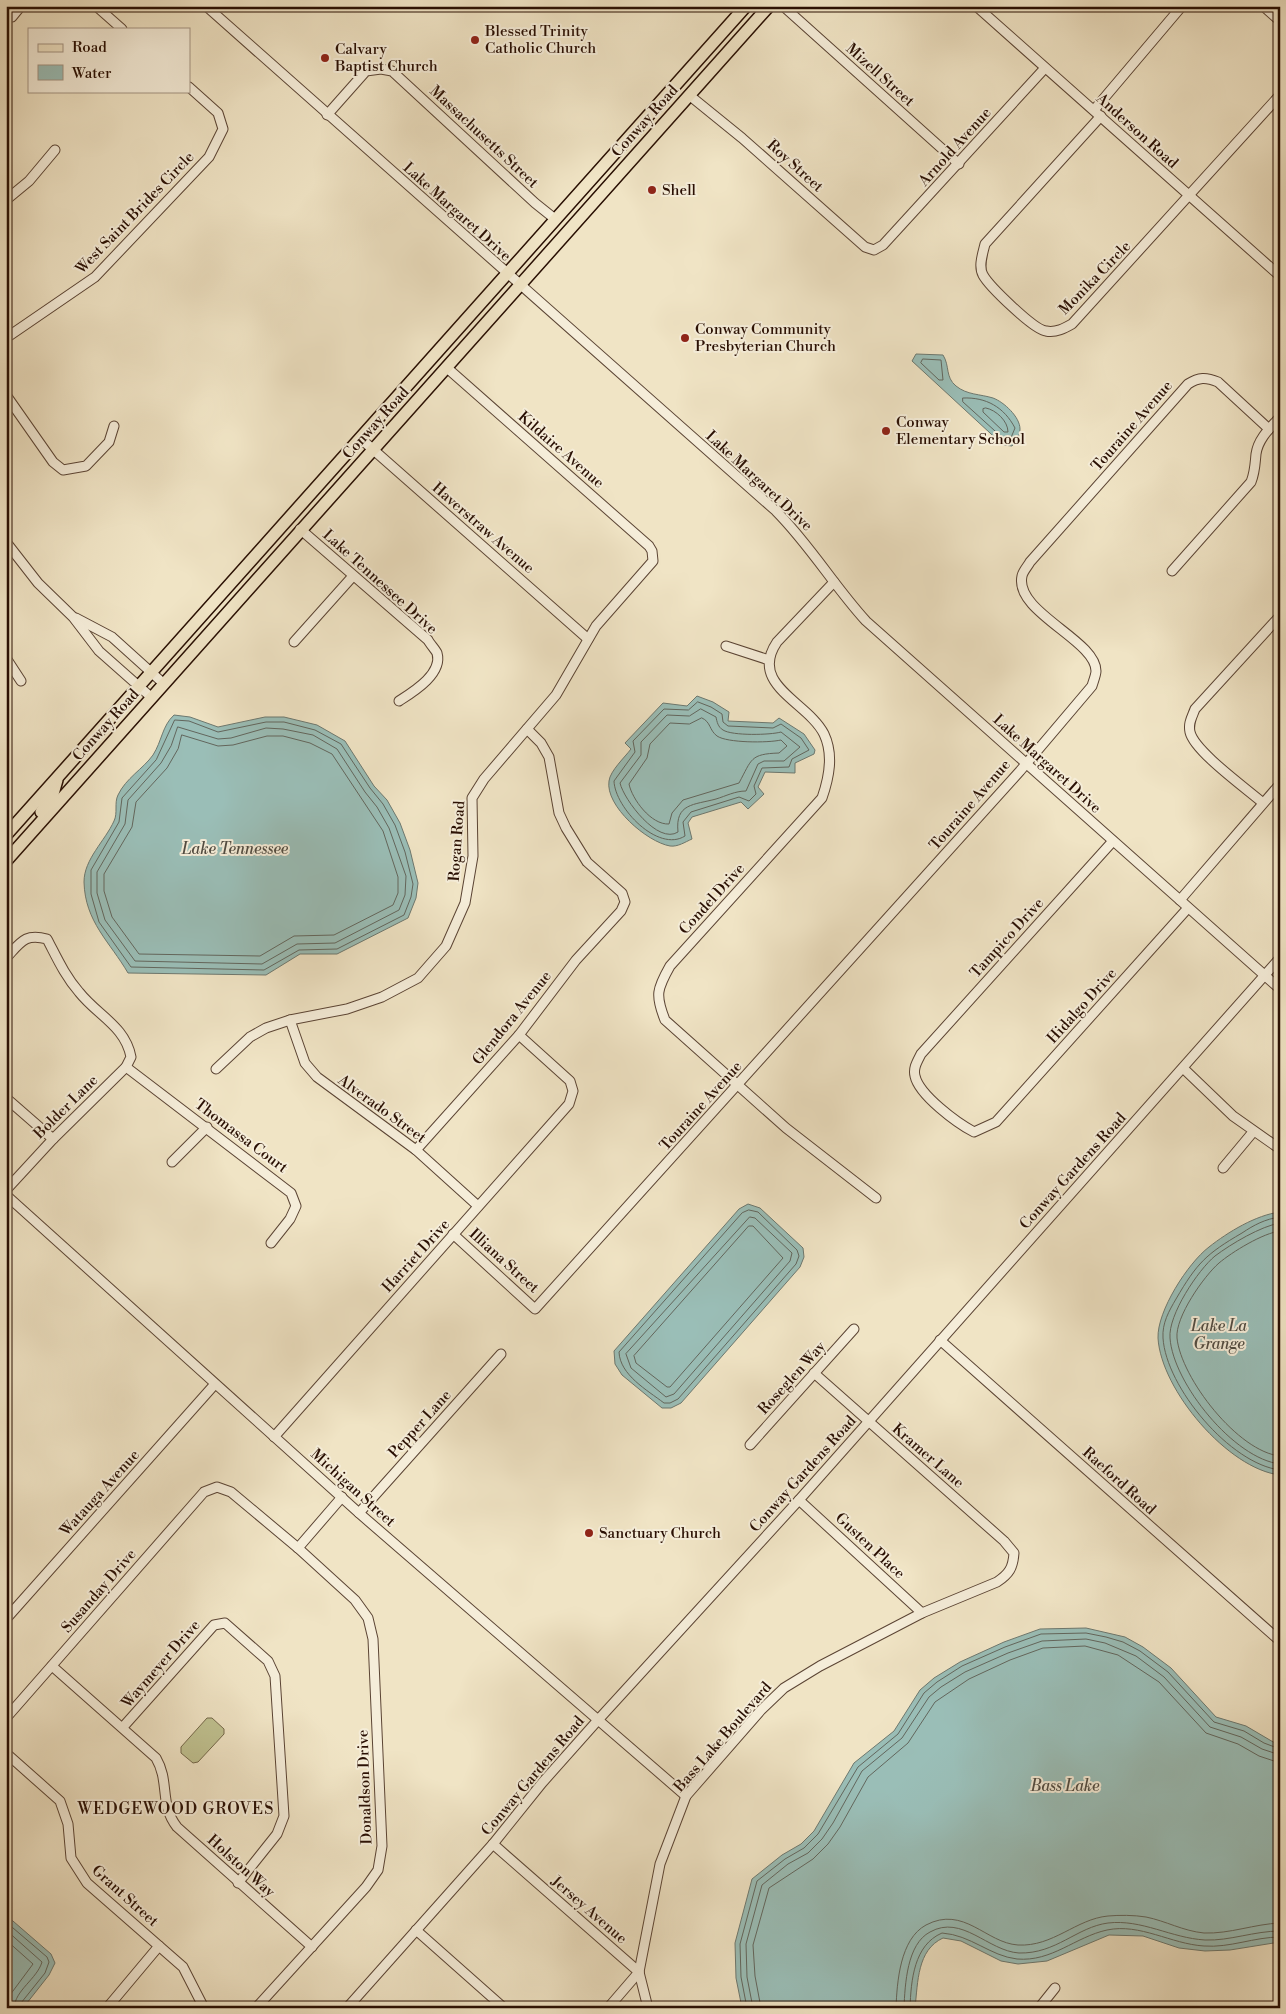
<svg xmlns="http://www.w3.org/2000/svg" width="1286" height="2014" font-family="'Libre Bodoni',serif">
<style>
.green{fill:#c0c291;stroke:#74684a}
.water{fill:#9abeb7;stroke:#6d786f}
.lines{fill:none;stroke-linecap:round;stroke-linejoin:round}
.shore{stroke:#62665d;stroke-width:1}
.minor-casing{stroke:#5b4434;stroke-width:11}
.major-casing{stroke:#290f03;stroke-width:14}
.minor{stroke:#f5edd9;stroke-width:9}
.major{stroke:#f0e4c5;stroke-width:11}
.poi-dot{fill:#8f2418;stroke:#f5edd9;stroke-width:2}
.labels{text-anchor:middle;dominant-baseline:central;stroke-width:4;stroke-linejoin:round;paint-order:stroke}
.poi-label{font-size:15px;fill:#290f03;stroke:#f5edd9;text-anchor:start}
.street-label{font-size:15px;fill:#290f03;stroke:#f5edd9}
.water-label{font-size:16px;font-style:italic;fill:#514c42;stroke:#f5edd9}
.neighbourhood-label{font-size:16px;letter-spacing:1px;fill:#290f03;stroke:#f5edd9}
</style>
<rect width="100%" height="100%" fill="#f0e4c5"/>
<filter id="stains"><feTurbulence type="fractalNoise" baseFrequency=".004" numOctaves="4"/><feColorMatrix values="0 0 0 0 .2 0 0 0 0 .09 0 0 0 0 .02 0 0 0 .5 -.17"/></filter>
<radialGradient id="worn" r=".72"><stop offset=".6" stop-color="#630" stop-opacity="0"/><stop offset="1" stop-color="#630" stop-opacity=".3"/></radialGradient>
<path class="green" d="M207 1718H212L224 1729V1734L198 1762 193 1763 181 1753V1747Z"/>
<g class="water">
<path d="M916 354 943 355C950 366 945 377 956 386 967 395 980 394 993 398 1004 402 1020 417 1020 429 1020 436 1016 441 1012 446L1003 445 912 361Z"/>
<path d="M697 696 713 702 729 712 728 721 773 723 779 718 804 734 815 750 814 754 795 763V773L765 772 758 787 764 794 748 809 741 802 692 817 688 823 692 839C685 842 678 847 670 846 647 842 605 806 609 781 610 771 625 757 631 749L625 743 663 703 687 706Z"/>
<path d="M174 715 190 717 218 727 265 717H284L317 725 345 741 374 786 387 800 400 823 410 850 418 883 416 898 408 918 337 954H300L266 975 128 973C110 942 85 922 84 882 84 859 105 841 114 821 118 813 114 803 118 795 126 778 143 769 153 755 162 741 162 726 174 715Z"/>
<path d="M748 1204 760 1208 803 1248 804 1257 800 1267 681 1403 671 1408H662L622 1375 615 1364 614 1351 739 1209Z"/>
<path d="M1280 1212V1475C1228 1469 1161 1390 1158 1338 1157 1311 1188 1263 1209 1247 1228 1232 1256 1215 1280 1212Z"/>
<path d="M1086 1628 1125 1637 1143 1647 1171 1668 1216 1717 1246 1726 1280 1746V1942L1230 1950 1205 1951 1179 1948 1143 1936 1109 1935 1047 1961 1018 1964 1001 1961 961 1941 943 1938C917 1950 918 1982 915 2008H742L736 1978 735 1943 752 1879 782 1855 801 1844 814 1831 854 1763 894 1731 920 1690 934 1678 960 1662 1004 1642 1040 1629Z"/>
<path d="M6 1915 51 1954 55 1963 49 1975 23 2008H6Z"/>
</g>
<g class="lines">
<g class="shore">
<path d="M923 359 941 360 943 380H939L921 363Z"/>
<path d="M963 398C986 397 1004 407 1015 428L1010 440H1005L963 402Z"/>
<path d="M986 408C996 410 1008 421 1008 432H1004L983 412V409Z"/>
<path d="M698 702 711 707 722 714 723 722 728 726 773 728 781 724 801 738 809 750 792 759 789 767 762 768 754 786 756 794 749 801 739 797 691 812 683 822 685 836C658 853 615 808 614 781L635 752 633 741 664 709 688 710Z"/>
<path d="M701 709 716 717C717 722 718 727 723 730 732 736 771 735 781 732L800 747 784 761H764L758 764 746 791C735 791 726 796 716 799 694 805 675 803 678 832 658 845 624 800 620 783L641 755V742L667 715 689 716Z"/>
<path d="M702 718C711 722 709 730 717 736 727 743 768 743 781 740L787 746 779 753C750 754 752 759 739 783L683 800 672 813 669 824C651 825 632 799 629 784L647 758 650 744 670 723 689 724Z"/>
<path d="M175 720 189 721 218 732 266 722H284L315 730 341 744 370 788 383 804 395 825 405 852 413 884 411 897 404 915 337 949 299 950 264 970 131 967 99 922 91 894V870L119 822 122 798 156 760Z"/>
<path d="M178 727 218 739 231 738 266 728 283 729 313 735 337 749 365 792 377 807 389 828 406 876 405 895 399 910 335 943 297 944 262 964 135 961 105 920 97 893V872L125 824 128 800 161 763 171 746Z"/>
<path d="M182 735 218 746 233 745 267 736H283L310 743 332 754 383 831 398 877V893L393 905 334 935 294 936 260 956 139 954 112 917 104 891V874L132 827 136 802 167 768 178 749Z"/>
<path d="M749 1210 758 1212 797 1250 799 1256 796 1264 678 1399 670 1403H664C647 1390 620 1375 619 1352L742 1213Z"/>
<path d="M750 1217 755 1218 792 1253 790 1261 674 1394 666 1397 631 1368 626 1354Z"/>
<path d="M1280 1217C1265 1219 1254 1225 1242 1233 1206 1254 1197 1263 1176 1299 1169 1311 1162 1323 1163 1338 1166 1387 1230 1464 1280 1470"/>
<path d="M1280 1223C1261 1226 1231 1244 1215 1256 1198 1270 1168 1315 1170 1338 1173 1383 1234 1459 1280 1464"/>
<path d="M749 1226H753L783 1258 670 1387H667L636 1363 634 1356Z"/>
<path d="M1280 1231C1263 1233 1232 1252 1219 1263 1204 1276 1175 1317 1177 1338 1181 1378 1238 1452 1280 1456"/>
<path d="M6 1922 47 1957 49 1962 45 1973 21 2003 20 2008"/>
<path d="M6 1930 42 1962C37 1979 15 1990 14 2008"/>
<path d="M6 1940 33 1964 10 1995 6 2003"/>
<path d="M747 2008 741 1977 740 1944 757 1881 785 1859 804 1848 818 1834 858 1767 898 1734 924 1693 937 1682 962 1666 1005 1647 1041 1634 1086 1633 1106 1637 1123 1642 1140 1651 1168 1672 1214 1722 1244 1731 1264 1743 1280 1749"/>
<path d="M753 2008 747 1977 746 1944 762 1885 788 1864 808 1853 822 1839 833 1823 862 1771 902 1738 929 1697 941 1687 965 1672 1008 1653 1042 1641 1086 1639 1105 1643 1136 1656 1164 1677 1210 1727 1241 1737 1262 1749 1280 1755"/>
<path d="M761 2008 755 1976 753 1945 769 1888 813 1859 828 1844 840 1827 868 1777 908 1743 935 1702 969 1679 1010 1660 1043 1648 1085 1646 1118 1655 1159 1682 1206 1733 1238 1744 1259 1756 1280 1763"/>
<path d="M896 2008C897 1982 900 1939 926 1925 964 1905 986 1943 1018 1945 1053 1947 1076 1919 1108 1916 1119 1915 1134 1915 1146 1917 1166 1921 1183 1931 1204 1933 1230 1934 1254 1924 1280 1923"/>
<path d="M904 2008C905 1984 907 1944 930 1932 962 1914 988 1951 1019 1953 1056 1954 1077 1927 1108 1923 1142 1919 1171 1938 1205 1940 1230 1941 1254 1931 1280 1931"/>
<path d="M910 2008C911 1980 914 1945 942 1933 971 1935 990 1956 1017 1959 1052 1962 1075 1937 1107 1930 1140 1923 1171 1944 1204 1946 1230 1948 1254 1937 1280 1937"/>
</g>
<g class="minor-casing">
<g id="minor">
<path d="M96 6 122 29"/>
<path d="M206 6 776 511C810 545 834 586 866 621L1280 989"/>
<path d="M783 6 959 164"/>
<path d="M976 6 1280 276"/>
<path d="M1263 6 1280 21"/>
<path d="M12 17 21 6"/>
<path d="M689 95 742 138 865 247 874 250 883 245 1045 68"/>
<path d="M1094 110 1182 6"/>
<path d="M327 115 366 71 381 69 392 71 535 203 555 219"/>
<path d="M1101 116 985 244C983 253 978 266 983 275 989 286 1034 330 1046 331 1056 333 1065 328 1072 324L1280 95"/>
<path d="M6 200 29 181 55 150"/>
<path d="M6 338 95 277 209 157 223 129 218 113 189 87"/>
<path d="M6 395 53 462 63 470 86 466 109 442 114 426"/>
<path d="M360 438 588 639"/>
<path d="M300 529 428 640C430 644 435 649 437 653 443 674 413 692 399 701"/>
<path d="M6 542 38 583 73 617 99 651 151 697"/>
<path d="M1172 571 1251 482C1255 472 1255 464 1256 454 1258 439 1270 428 1280 417"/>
<path d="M834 582 777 642C748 685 808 702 824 734 834 755 829 778 822 798L670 966C657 989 655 995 665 1020L786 1128 876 1198"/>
<path d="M76 618 112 637 163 683"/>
<path d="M294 642 353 576"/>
<path d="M726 646 769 660"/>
<path d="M6 658 21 681"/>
<path d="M1263 803C1247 789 1194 751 1190 732 1188 723 1192 717 1195 709L1280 616"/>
<path d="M1113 841 921 1054C917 1062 913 1068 915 1076 919 1095 957 1123 974 1132L996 1122 1188 908"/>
<path d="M1180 900 1280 784"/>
<path d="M6 958C21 942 25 933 47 939 57 958 65 976 79 992 98 1016 125 1026 131 1057L126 1067 53 1139 6 1190"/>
<path d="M290 1020 305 1063 317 1077 416 1150 478 1206"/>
<path d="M126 1067 291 1193 296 1206 290 1219 271 1243"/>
<path d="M1183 1068 1233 1116 1280 1149"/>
<path d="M216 1069 250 1037 266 1028 290 1020 347 1009 382 997 418 978 446 946 465 903 473 856 472 798 484 779 556 695 596 626 653 561 652 551 649 546 446 367"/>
<path d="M6 1098 53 1139"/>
<path d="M416 1150 519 1035 576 960 621 911 625 902 622 893 587 862 566 828 559 813 549 757 541 743 527 729"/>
<path d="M172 1162 207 1127"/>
<path d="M1223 1168 1253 1132"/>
<path d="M6 1195 359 1513 686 1796"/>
<path d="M453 1234 535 1309 1020 771 1092 686C1093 682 1096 675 1096 671 1096 640 1014 612 1022 576 1023 571 1028 566 1030 562L1188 384C1199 377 1206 377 1218 382L1269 429"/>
<path d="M940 1340 1280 1641"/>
<path d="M274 1437 569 1104 573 1091 570 1081 519 1035"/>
<path d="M750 1445 854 1329"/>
<path d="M799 1500 922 1613"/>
<path d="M359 1513 501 1354"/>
<path d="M298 1548 342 1497"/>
<path d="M6 1619 215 1384"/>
<path d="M52 1666 156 1758C170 1782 159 1804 177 1827L312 1947"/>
<path d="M6 1718 204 1492 217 1487 231 1492 298 1548 355 1600 368 1618 373 1639 382 1846 378 1870 366 1887 256 2008"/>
<path d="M123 1727 214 1625 225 1623 268 1661 275 1676 284 1816 277 1834 238 1883"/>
<path d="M6 1753 60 1801 68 1824 71 1858 87 1883 183 1967 204 2008"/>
<path d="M493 1844 639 1972 648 2008"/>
<path d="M416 1930 504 2008"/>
<path d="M639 1972 660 1864 686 1796 761 1710 784 1688 820 1666 922 1613 997 1582C1009 1574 1013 1568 1014 1553L1004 1541 814 1373"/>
<path d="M107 2008 159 1946"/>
<path d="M347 2008 493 1844 542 1783 598 1720 799 1500 1280 958"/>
<path d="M608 2008 639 1972"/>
<path d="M1039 2008 1055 1988"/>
</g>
</g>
<g class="major-casing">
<g id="major">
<path d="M41 812 53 794 57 780"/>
<path d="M6 835 746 6"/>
<path d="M6 861 769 6"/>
</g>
</g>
<use href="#minor" class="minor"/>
<use href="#major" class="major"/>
</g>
<g class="poi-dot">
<circle cx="475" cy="40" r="5"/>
<circle cx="325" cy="58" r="5"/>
<circle cx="652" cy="190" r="5"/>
<circle cx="685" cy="338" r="5"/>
<circle cx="886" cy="431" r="5"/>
<circle cx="589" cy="1533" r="5"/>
</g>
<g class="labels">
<g class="poi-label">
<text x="485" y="31">Blessed Trinity<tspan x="485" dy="17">Catholic Church</tspan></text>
<text x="335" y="49">Calvary<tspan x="335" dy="17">Baptist Church</tspan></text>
<text x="662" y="190">Shell</text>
<text x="695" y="329">Conway Community<tspan x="695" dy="17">Presbyterian Church</tspan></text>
<text x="896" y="422">Conway<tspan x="896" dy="17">Elementary School</tspan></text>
<text x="599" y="1533">Sanctuary Church</text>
</g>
<g class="street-label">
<text transform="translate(880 75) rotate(42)">Mizell Street</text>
<text transform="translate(645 121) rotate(-48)">Conway Road</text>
<text transform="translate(1137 131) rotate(42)">Anderson Road</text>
<text transform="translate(484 137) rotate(43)">Massachusetts Street</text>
<text transform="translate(955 147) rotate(-48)">Arnold Avenue</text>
<text transform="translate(795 166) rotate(42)">Roy Street</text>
<text transform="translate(457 212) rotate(42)">Lake Margaret Drive</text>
<text transform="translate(135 213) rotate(-46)">West Saint Brides Circle</text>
<text transform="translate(1095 278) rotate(-46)">Monika Circle</text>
<text transform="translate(376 423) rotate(-48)">Conway Road</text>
<text transform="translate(1132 426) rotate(-49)">Touraine Avenue</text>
<text transform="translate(561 450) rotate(41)">Kildaire Avenue</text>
<text transform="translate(759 481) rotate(43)">Lake Margaret Drive</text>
<text transform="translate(483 528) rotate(41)">Haverstraw Avenue</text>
<text transform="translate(380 582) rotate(42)">Lake Tennessee Drive</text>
<text transform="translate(106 725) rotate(-48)">Conway Road</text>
<text transform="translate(1047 764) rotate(42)">Lake Margaret Drive</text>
<text transform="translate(970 805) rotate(-49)">Touraine Avenue</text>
<text transform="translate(457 841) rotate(-86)">Rogan Road</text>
<text transform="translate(712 899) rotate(-48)">Condel Drive</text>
<text transform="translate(1007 938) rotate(-48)">Tampico Drive</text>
<text transform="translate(1082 1006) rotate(-48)">Hidalgo Drive</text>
<text transform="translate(512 1018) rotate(-51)">Glendora Avenue</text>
<text transform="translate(701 1106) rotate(-48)">Touraine Avenue</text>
<text transform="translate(66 1107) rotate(-45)">Bolder Lane</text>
<text transform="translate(382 1109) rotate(36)">Alverado Street</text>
<text transform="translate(241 1136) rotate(37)">Thomassa Court</text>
<text transform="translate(1073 1171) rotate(-48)">Conway Gardens Road</text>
<text transform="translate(416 1256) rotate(-48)">Harriet Drive</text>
<text transform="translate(504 1261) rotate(42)">Illiana Street</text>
<text transform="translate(792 1378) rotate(-48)">Roseglen Way</text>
<text transform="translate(420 1424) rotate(-48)">Pepper Lane</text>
<text transform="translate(928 1456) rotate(41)">Kramer Lane</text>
<text transform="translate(803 1474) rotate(-48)">Conway Gardens Road</text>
<text transform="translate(1119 1481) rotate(42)">Raeford Road</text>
<text transform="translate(353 1488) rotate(42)">Michigan Street</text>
<text transform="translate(100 1493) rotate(-48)">Watauga Avenue</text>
<text transform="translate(870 1546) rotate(43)">Gusten Place</text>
<text transform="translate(99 1591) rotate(-49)">Susanday Drive</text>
<text transform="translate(161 1664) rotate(-49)">Waymeyer Drive</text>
<text transform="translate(723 1737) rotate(-49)">Bass Lake Boulevard</text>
<text transform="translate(533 1776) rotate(-50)">Conway Gardens Road</text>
<text transform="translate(365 1787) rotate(-92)">Donaldson Drive</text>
<text transform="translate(241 1866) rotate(42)">Holston Way</text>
<text transform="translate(125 1896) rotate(42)">Grant Street</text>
<text transform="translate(589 1910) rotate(41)">Jersey Avenue</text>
</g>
<g class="water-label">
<text x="235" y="849">Lake Tennessee</text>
<text x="1219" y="1326">Lake La<tspan x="1219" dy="18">Grange</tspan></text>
<text x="1065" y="1786">Bass Lake</text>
</g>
<g class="neighbourhood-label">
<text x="176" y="1809">WEDGEWOOD GROVES</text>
</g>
</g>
<rect width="1286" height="2014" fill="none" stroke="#f0e4c5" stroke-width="25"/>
<rect x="8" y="8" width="1271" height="1999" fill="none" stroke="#290f03" stroke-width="2.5"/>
<rect x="12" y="12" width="1261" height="1989" fill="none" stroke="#290f03"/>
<rect x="28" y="28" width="162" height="65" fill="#f5edd9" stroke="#a39483"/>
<rect x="38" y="44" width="25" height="8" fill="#f0e4c5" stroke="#a39483"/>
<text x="72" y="52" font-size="15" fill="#290f03">Road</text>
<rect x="38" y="65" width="25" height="15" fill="#9abeb7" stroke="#a39483"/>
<text x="72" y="78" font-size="15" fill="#290f03">Water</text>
<rect width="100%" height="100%" filter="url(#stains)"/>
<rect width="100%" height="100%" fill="url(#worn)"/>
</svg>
